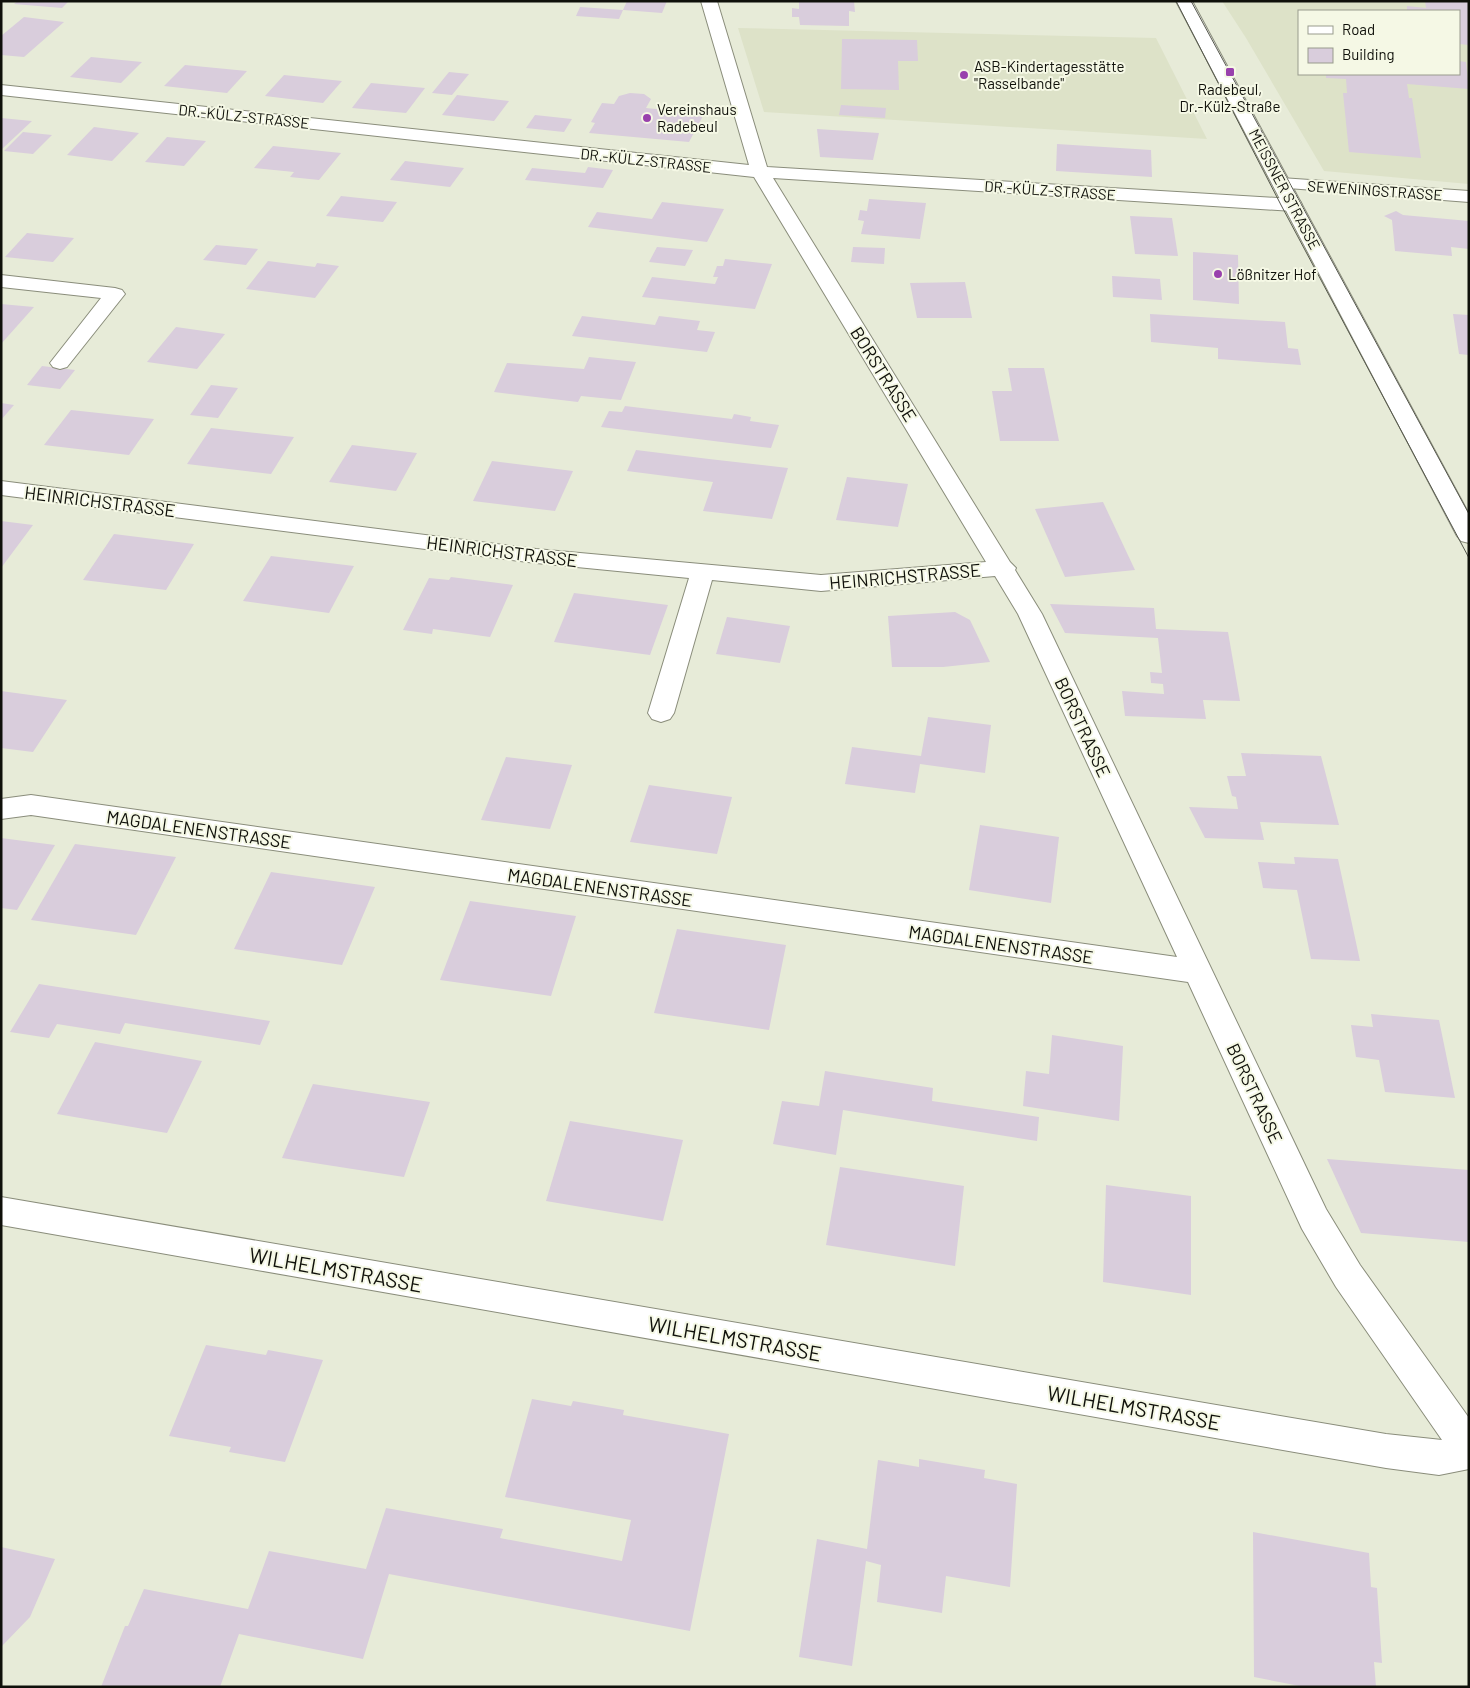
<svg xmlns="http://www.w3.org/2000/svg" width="1470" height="1688" font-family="Barlow,sans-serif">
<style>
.built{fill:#dde2c8;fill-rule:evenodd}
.building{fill:#d9cddc}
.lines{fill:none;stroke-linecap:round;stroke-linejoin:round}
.minor-casing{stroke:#8a8d7b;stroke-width:2}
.major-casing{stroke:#8a8d7b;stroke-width:2}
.minor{fill:#fff;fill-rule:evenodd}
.major{fill:#fff;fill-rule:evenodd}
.tram{stroke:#56584d;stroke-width:1}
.poi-dot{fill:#9941ad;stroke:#f5f8e5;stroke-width:2}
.labels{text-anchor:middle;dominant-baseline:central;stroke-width:4;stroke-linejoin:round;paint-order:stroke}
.far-poi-label{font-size:15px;fill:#0f100a;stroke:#f5f8e5;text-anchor:start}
.far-street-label{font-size:15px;fill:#0f100a;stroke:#f5f8e5}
.street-label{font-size:18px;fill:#0f100a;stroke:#f5f8e5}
.near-street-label{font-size:21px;fill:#0f100a;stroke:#f5f8e5}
</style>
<rect width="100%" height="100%" fill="#e7ebd8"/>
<g class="built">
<path d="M1222 1H1469V184L1324 171 1246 38ZM1299 11H1459V74H1299Z"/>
<path d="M738 28 1156 38 1207 139 764 112Z"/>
</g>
<g class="building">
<path d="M18 1H69L62 8 14 4Z"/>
<path d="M627 1H667L662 13 623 10Z"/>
<path d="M799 1H854L855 12 849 11V26L800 25 799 17H792V8L799 9Z"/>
<path d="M1425 1H1469V45L1459 44V11H1407V6L1426 8Z"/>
<path d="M580 7 623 10 619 19 576 16Z"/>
<path d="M24 17 64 22 24 57 1 55V36Z"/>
<path d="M842 39 917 40 918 61H898L899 90 841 89Z"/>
<path d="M91 57 142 62 121 83 70 77Z"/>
<path d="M1459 61 1466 62 1469 89 1407 84 1409 98H1412L1421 158 1349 152 1343 93H1347L1346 79 1326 78V74H1459Z"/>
<path d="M185 65 247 71 227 93 164 86Z"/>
<path d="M449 72 469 74 452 95 432 93Z"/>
<path d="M284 75 342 81 323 103 265 96Z"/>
<path d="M371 83 425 88 406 113 352 108Z"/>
<path d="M630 93 644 94 651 99 646 108 704 114 689 142 589 133 595 123 591 122 602 103 614 104 619 96Z"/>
<path d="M457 95 509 101 494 121 442 115Z"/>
<path d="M841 105 886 108 885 118 839 115Z"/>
<path d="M535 115 572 119 564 132 526 128Z"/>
<path d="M1 118 32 121 1 150Z"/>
<path d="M94 127 139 133 112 161 67 155Z"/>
<path d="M817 129 879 133 873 160 820 157Z"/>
<path d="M23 132 52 135 33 154 4 151Z"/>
<path d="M167 137 206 141 184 166 145 162Z"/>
<path d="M1057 144 1151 150 1152 177 1056 171Z"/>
<path d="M273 146 341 153 319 180 290 177 294 172 254 168Z"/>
<path d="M405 161 464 168 450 187 390 180Z"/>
<path d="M588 167 613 170 603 188 525 180 532 168 585 173Z"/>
<path d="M341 196 397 202 383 222 326 216Z"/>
<path d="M869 199 926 203 920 239 861 234 864 221 858 220 860 210 867 211Z"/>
<path d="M662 202 724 209 707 242 588 227 597 212 652 219Z"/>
<path d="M1396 211 1403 215 1469 221V249L1451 247 1452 256 1395 251 1392 220 1384 216Z"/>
<path d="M1130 216 1172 218 1178 256 1135 254Z"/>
<path d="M27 233 74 238 53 262 5 257Z"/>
<path d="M216 245 258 249 246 265 203 260Z"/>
<path d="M657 247 693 250 685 266 649 262Z"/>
<path d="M853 247 885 248 884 264 851 262Z"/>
<path d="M1193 252 1238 255 1239 304 1193 300Z"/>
<path d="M725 259 772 264 755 309 642 297 652 277 715 284 718 277H713L717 266H723Z"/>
<path d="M268 261 315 267 317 263 339 266 315 298 246 289Z"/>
<path d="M1112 276 1160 279 1162 300 1113 297Z"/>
<path d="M965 282 972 318H917L910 283Z"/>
<path d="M1 304 34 307 1 344Z"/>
<path d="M1150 314 1285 322 1288 348 1298 349 1301 365 1218 359V348L1151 342Z"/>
<path d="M1453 314 1469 315V355L1459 354Z"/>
<path d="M582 316 655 325 659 316 700 321 697 330 715 332 707 352 572 336Z"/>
<path d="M176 327 225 334 197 369 147 362Z"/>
<path d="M589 357 636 362 621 400 581 396 578 402 494 392 507 363 584 369Z"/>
<path d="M42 366 75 370 60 389 27 385Z"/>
<path d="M1008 368H1044L1059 441H1000L992 391H1012Z"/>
<path d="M211 385 238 388 218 418 190 415Z"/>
<path d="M1 403 14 405 1 420Z"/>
<path d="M625 406 732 419 734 414 751 417 750 421 779 425 771 448 601 427 609 411 622 412Z"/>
<path d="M71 410 154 419 129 455 44 445Z"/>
<path d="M211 428 294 437 271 474 187 464Z"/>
<path d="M352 445 417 453 396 491 329 482Z"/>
<path d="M636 450 709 459 788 468 772 519 703 511 713 482 627 471Z"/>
<path d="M492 461 573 471 555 511 473 501Z"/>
<path d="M847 477 908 484 898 527 836 520Z"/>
<path d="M1103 502 1135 570 1065 577 1035 509Z"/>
<path d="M1 521 33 525 1 568Z"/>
<path d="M114 534 194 544 166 590 83 580Z"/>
<path d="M271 556 354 566 329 613 243 601Z"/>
<path d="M451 577 513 585 490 637 433 629 432 634 403 630 429 578 449 580Z"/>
<path d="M574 593 668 605 650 655 554 642Z"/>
<path d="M1050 604 1154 608 1156 629 1228 632 1240 701 1203 700 1206 719 1125 716 1122 691 1164 694 1163 684 1151 683 1150 672 1162 673 1158 638 1065 633Z"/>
<path d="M955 612 970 620 990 662 943 667H892L888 616Z"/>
<path d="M727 617 790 626 780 663 716 654Z"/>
<path d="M1 691 67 700 33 752 1 748Z"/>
<path d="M928 717 991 725 985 773 920 764 915 793 845 784 852 747 921 756Z"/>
<path d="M1241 753 1321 756 1339 825 1260 822 1264 840 1205 838 1189 807 1238 809 1236 797 1232 796 1227 776H1246Z"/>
<path d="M506 757 572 765 550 829 481 820Z"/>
<path d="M649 785 732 797 717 854 630 842Z"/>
<path d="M980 825 1059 837 1051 903 969 890Z"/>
<path d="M1 838 55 845 17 910 1 908Z"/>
<path d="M75 844 176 857 136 935 31 920Z"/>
<path d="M1294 857 1338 859 1360 961 1311 959 1297 890 1263 888 1258 862 1295 864Z"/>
<path d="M271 872 375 887 342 965 234 949Z"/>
<path d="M470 901 576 916 551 996 440 980Z"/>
<path d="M677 929 786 945 769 1030 654 1013Z"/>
<path d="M39 984 109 995 270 1021 260 1045 125 1023 120 1034 57 1024 49 1038 10 1032Z"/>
<path d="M1371 1014 1439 1020 1455 1098 1385 1092 1379 1060 1356 1057 1351 1025 1373 1027Z"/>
<path d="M1052 1035 1123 1046 1119 1121 1023 1106 1026 1071 1049 1074Z"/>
<path d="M95 1042 202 1061 167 1133 57 1114Z"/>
<path d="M825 1071 933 1088 932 1101 1039 1117 1037 1141 843 1110 836 1155 773 1144 782 1101 819 1106Z"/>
<path d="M313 1084 430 1102 404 1177 282 1158Z"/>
<path d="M570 1121 683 1140 663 1221 546 1201Z"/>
<path d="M1327 1159 1469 1170V1242L1361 1233Z"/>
<path d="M840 1167 964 1186 955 1266 826 1245Z"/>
<path d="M1106 1185 1191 1196V1295L1103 1282Z"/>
<path d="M206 1345 266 1355 268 1350 323 1360 285 1462 229 1452 231 1447 169 1436Z"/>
<path d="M532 1399 571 1406 573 1401 624 1410 623 1415 729 1434 690 1631 389 1574 363 1659 239 1634 220 1687H101L125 1626H128L144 1589 248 1609 269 1551 366 1569 386 1508 503 1529 500 1538 622 1561 631 1520 505 1497Z"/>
<path d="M919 1459 985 1470 984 1478 1017 1484 1010 1587 946 1576 942 1613 877 1602 881 1565 866 1561 852 1666 799 1657 817 1539 867 1549 878 1460 919 1467Z"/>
<path d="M1253 1532 1369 1553 1371 1587 1377 1588 1382 1663 1374 1662 1376 1687H1305L1254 1677Z"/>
<path d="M1 1547 55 1559 30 1617 1 1647Z"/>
</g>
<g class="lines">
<g class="minor-casing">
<g id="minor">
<path d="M701 1H717L767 167 1293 199 1300 201 1302 205 1300 209 1293 211 773 178 1010 562 1016 568 1015 570 1042 614 1326 1209 1360 1265 1469 1418V1469L1439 1475 1386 1468 1 1225V1197L1386 1434 1442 1440 1336 1287 1302 1229 1188 982 31 815 1 819V799L31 795 1177 957 1018 614 995 576 821 591 712 580 674 713 670 719 661 722 652 719 648 713 689 578 536 563 1 495V481L536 549 821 575 986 562 754 177 1 95V85L749 165Z"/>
<path d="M1281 178 1469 191V202L1275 187 1272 183 1275 179Z"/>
<path d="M1 275 115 288 122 290 125 294 67 367 60 369 53 367 50 363 101 298 1 287Z"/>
</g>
</g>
<g class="major-casing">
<path id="major" d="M1176 1H1192L1469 514V543L1461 541 1457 536Z"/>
</g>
<use href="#minor" class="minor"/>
<use href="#major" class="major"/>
<g class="tram">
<path d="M1176 1 1281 205 1469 558"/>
<path d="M1191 1 1469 514"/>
</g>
</g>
<g class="poi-dot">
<rect x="1225" y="67" width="10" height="10" rx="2.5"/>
<circle cx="964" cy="75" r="5"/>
<circle cx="647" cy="118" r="5"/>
<circle cx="1218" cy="274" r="5"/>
</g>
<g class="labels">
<g class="far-poi-label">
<text x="974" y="66">ASB-Kindertagesstätte<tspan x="974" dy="17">"Rasselbande"</tspan></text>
<text x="1230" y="89" text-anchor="middle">Radebeul,<tspan x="1230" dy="17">Dr.-Külz-Straße</tspan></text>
<text x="657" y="109">Vereinshaus<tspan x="657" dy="17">Radebeul</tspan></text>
<text x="1228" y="274">Lößnitzer Hof</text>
</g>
<g class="far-street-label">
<text transform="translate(244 116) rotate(6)">DR.-KÜLZ-STRASSE</text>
<text transform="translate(646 160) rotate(6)">DR.-KÜLZ-STRASSE</text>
<text transform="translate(1285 189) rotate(62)">MEISSNER STRASSE</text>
<text transform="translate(1050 190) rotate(4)">DR.-KÜLZ-STRASSE</text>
<text transform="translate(1375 190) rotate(4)">SEWENINGSTRASSE</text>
</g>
<g class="street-label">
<text transform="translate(884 374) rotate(58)">BORSTRASSE</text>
<text transform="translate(100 501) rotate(7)">HEINRICHSTRASSE</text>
<text transform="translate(502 551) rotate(7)">HEINRICHSTRASSE</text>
<text transform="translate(905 576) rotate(-5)">HEINRICHSTRASSE</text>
<text transform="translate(1083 727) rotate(65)">BORSTRASSE</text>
<text transform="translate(199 829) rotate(8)">MAGDALENENSTRASSE</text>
<text transform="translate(600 887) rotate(8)">MAGDALENENSTRASSE</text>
<text transform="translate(1001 944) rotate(8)">MAGDALENENSTRASSE</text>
<text transform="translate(1255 1093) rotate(65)">BORSTRASSE</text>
</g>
<g class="near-street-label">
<text transform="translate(336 1269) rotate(10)">WILHELMSTRASSE</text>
<text transform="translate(735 1338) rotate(10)">WILHELMSTRASSE</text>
<text transform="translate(1134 1407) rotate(10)">WILHELMSTRASSE</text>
</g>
</g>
<rect width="1470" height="1688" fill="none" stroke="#0f100a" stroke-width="5"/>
<rect x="1298" y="10" width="162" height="65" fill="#f5f8e5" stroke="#999b8d"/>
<rect x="1308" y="26" width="25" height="8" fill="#ffffff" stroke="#999b8d"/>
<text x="1342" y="35" font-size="15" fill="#0f100a">Road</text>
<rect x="1308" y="48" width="25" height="15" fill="#d9cddc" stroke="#999b8d"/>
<text x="1342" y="60" font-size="15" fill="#0f100a">Building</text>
</svg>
